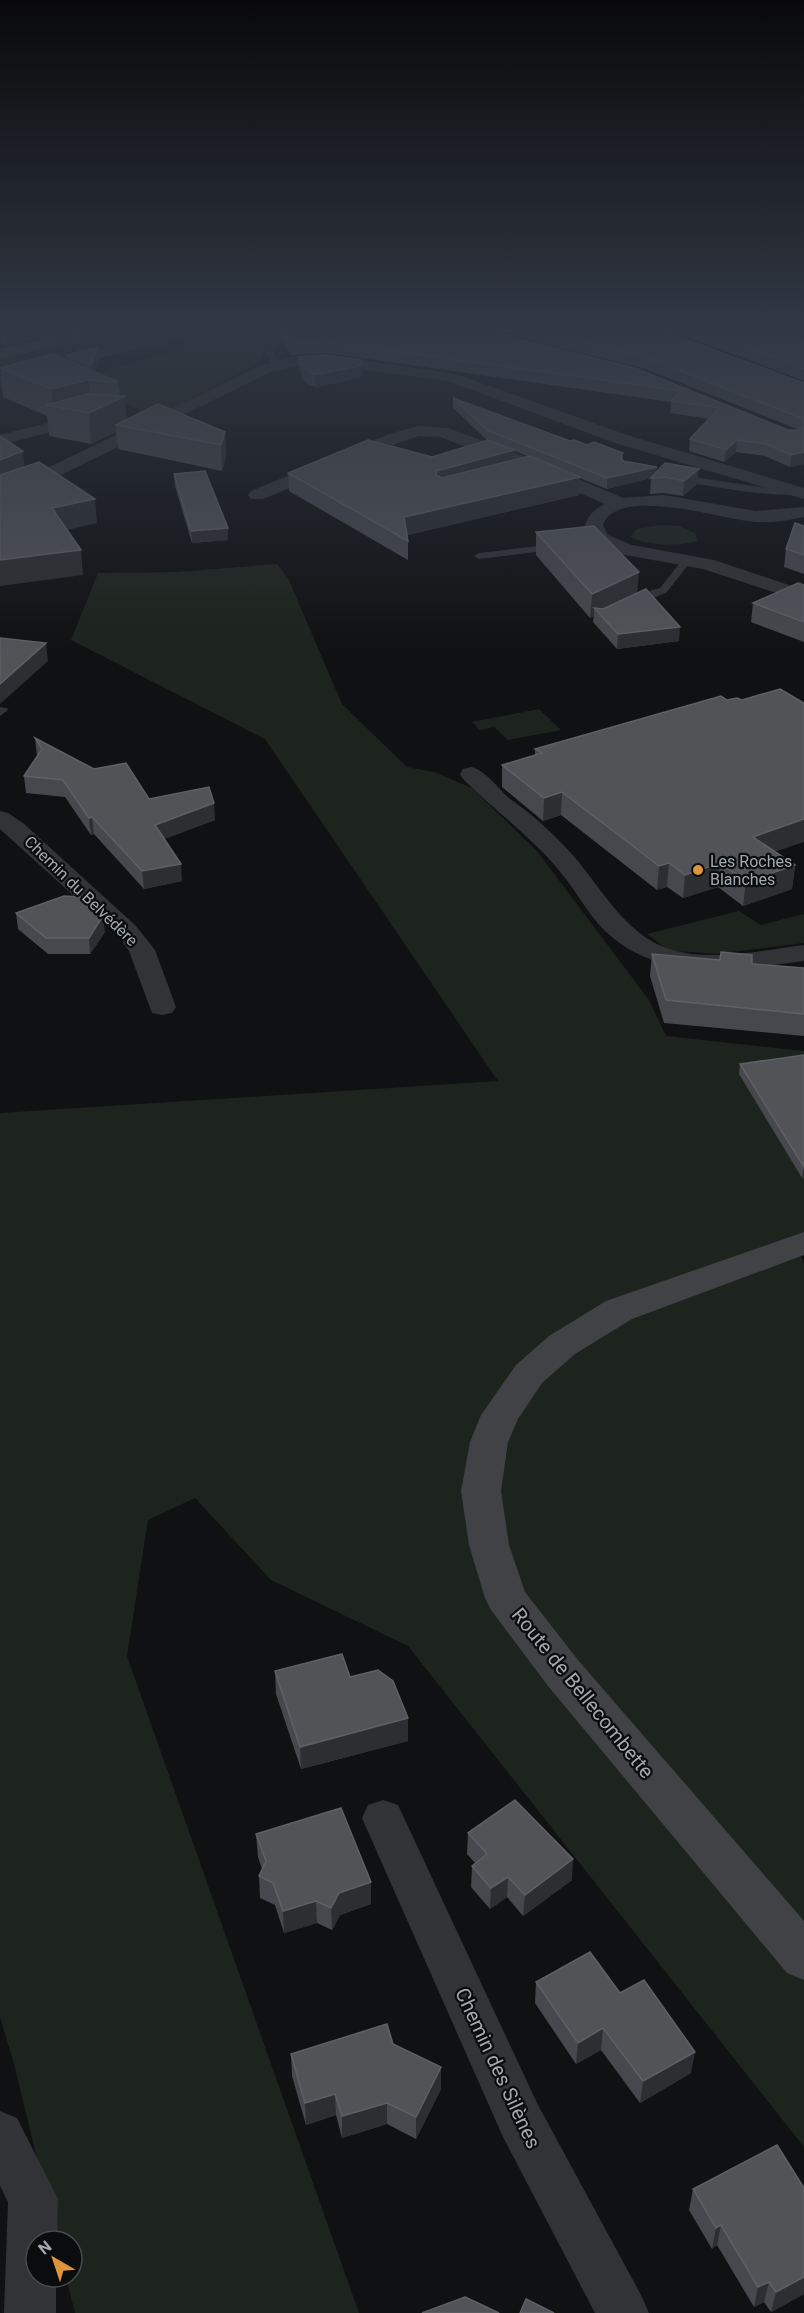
<svg xmlns="http://www.w3.org/2000/svg" width="804" height="2313" font-family="Roboto,sans-serif">
<style>
.green{fill:#1d241d}
.lines{fill:none;stroke-linecap:round;stroke-linejoin:round}
.lane{fill:#323336;fill-rule:evenodd}
.street{fill:#323336;fill-rule:evenodd}
.secondary{fill:#404246;fill-rule:evenodd}
.wall{fill:#47484d;fill-rule:evenodd}
.shaded-wall{fill:#2d2e31}
.building{fill:#515357;stroke:#5e6065;stroke-width:1.5}
.poi-dot{fill:#dd953d;stroke:#0b0c0d;stroke-width:2}
.labels{text-anchor:middle;dominant-baseline:central;stroke-width:4.5;stroke-linejoin:round;paint-order:stroke}
.poi-label{font-size:16px;fill:#a3a9b1;stroke:#0b0c0d;text-anchor:start}
.street-label{font-size:16px;fill:#a3a9b1;stroke:#0b0c0d}
.near-street-label{font-size:20px;fill:#a3a9b1;stroke:#0b0c0d}
</style>
<rect width="100%" height="100%" fill="#101112"/>
<g class="green">
<path d="M135 328H170L108 345 112 347 38 367 0 387V359Z"/>
<path d="M213 328H314C302 331 276 332 268 344 263 352 264 358 256 365L172 409 137 417 139 409 80 386 79 378 210 341 191 334Z"/>
<path d="M659 525 679 526 695 533 698 541C675 547 651 546 630 537L637 529Z"/>
<path d="M277 564 288 578 342 704 407 767 434 772 472 788 537 851 649 1000 666 1036 804 1051V1233L794 1237 804 1264V2147L408 1646 271 1580 195 1498 148 1520 127 1656 359 2313H75L66 2277H72V2241H57L14 2064 0 2017V1113L498 1081 265 739 71 640 98 573 176 572Z"/>
<path d="M539 709 561 730 508 740 494 727 480 730 472 722Z"/>
<path d="M739 911 761 925 804 914V943L715 954 692 952 669 951 647 934Z"/>
</g>
<g class="lines">
<g class="lane">
<path d="M657 328H675L655 333 651 331Z"/>
<path d="M302 330 305 334 278 343 274 354 280 365 273 367 266 354 272 339Z"/>
<path d="M679 475 774 489H797L801 492C788 501 696 484 676 480V476Z"/>
<path d="M556 544 561 547 559 549 479 559 474 556 479 553Z"/>
<path d="M684 558 692 560 666 593C654 596 642 607 630 606V602L652 590 660 588Z"/>
<path d="M0 707 7 708 8 710 0 716Z"/>
</g>
<g class="street">
<path d="M176 328H201L199 331 61 369 53 364 56 361Z"/>
<path d="M326 355 456 374 627 435 804 488V499L615 443 448 381 326 365 292 367 270 372 57 477 0 498V487L45 469 260 366 292 357Z"/>
<path d="M87 413 93 415 95 418 93 421 0 445V435Z"/>
<path d="M418 426 448 428 541 463 623 498 664 495 756 511 804 507V517C786 521 767 524 748 521 720 518 616 486 603 525L608 535 632 545 714 560 804 590V602L703 569 620 554 593 542 585 525C589 514 595 509 605 504L529 471 440 437 419 436 401 442 263 499H251L248 495 251 491 389 434Z"/>
<path d="M471 767C488 771 499 791 513 801 537 818 558 838 577 860 605 894 630 940 676 951 714 961 765 950 804 945V961C736 970 660 983 605 931 587 913 575 889 558 869 529 835 494 810 463 779L460 774 463 769Z"/>
<path d="M0 811 8 813 23 823 136 926 155 950 176 1007 172 1013 162 1015 152 1013 129 951 118 936 0 829Z"/>
<path d="M383 1800 398 1805 537 2103 641 2295 649 2313H595L503 2137 362 1818 368 1805Z"/>
<path d="M0 2111 17 2118 58 2199 57 2241H36V2277H56V2313H4L8 2202 0 2186Z"/>
</g>
<g class="secondary">
<path d="M91 328H122L120 331 0 359V349Z"/>
<path d="M804 1232V1255L632 1319 575 1354 542 1383 518 1419 508 1442 501 1491 509 1545 525 1592 578 1660 804 1921V1980L787 1973 548 1686 491 1610 485 1598 469 1545 461 1491 470 1442 481 1415 516 1365 549 1336 606 1301Z"/>
</g>
</g>
<g class="wall">
<path d="M0 328H53V334L6 345 0 343Z"/>
<path d="M277 328H488L525 341 635 368 788 430H800L646 369 536 342 500 329 655 328 804 383V464L790 467 765 456 736 452 724 462 689 451 690 439 709 419 670 413 671 402 326 353 291 355 284 342V332L280 333Z"/>
<path d="M674 328H804V381L673 331Z"/>
<path d="M98 347 99 361 95 372 118 382 120 396 127 419 225 432 226 457 222 471 118 449 116 432 91 444 49 436 47 416 3 397 0 367 67 361 66 355Z"/>
<path d="M298 357 362 372 360 378 316 387 306 383 299 369Z"/>
<path d="M453 398 570 441 623 453V460L656 473 697 484 683 496 664 493 650 494 651 478 607 489 580 478 579 495 407 535 408 541V560L289 491 288 473 432 457 487 440 453 408ZM514 451 527 456 514 460Z"/>
<path d="M174 474 228 528V540L192 543 175 486Z"/>
<path d="M804 526V574L784 567 786 549Z"/>
<path d="M536 532 637 593 679 641 617 649 593 622 594 616 590 618 536 555Z"/>
<path d="M804 585V642L751 622 753 603Z"/>
<path d="M35 738 149 799 215 820 164 839 182 881 144 889 94 834 91 835 65 797 26 793 24 776 37 756Z"/>
<path d="M535 749 775 852 795 865 792 889 743 906 718 887 683 898 667 887 657 890 561 815 543 821 502 787V765L535 755Z"/>
<path d="M16 913 105 932 90 954H48L18 929Z"/>
<path d="M652 954 804 968V1036L664 1023 650 976Z"/>
<path d="M804 1055V1178H802L739 1074 740 1064Z"/>
<path d="M275 1671 350 1677 408 1718V1741L301 1769 276 1694Z"/>
<path d="M468 1833 572 1880 523 1916 507 1897 490 1909 471 1887 472 1866 475 1863 467 1854Z"/>
<path d="M256 1834 371 1904 340 1915 332 1930 317 1923 284 1933 275 1905 260 1898 259 1876 262 1869 258 1857Z"/>
<path d="M536 1982 620 1993 691 2073 640 2103 601 2050 576 2064 535 2003Z"/>
<path d="M393 2044 441 2089 416 2139 387 2124 342 2138 336 2115 306 2125 292 2076 291 2054Z"/>
<path d="M804 2188V2294L771 2312 764 2302 754 2307 717 2245 712 2249 689 2210 693 2189Z"/>
</g>
<g class="shaded-wall">
<path d="M4 328H53V334L6 345Z"/>
<path d="M279 328H297L280 333Z"/>
<path d="M98 347 99 361 92 379 91 365Z"/>
<path d="M362 360V372L360 378 316 387 315 375Z"/>
<path d="M88 380 90 410 53 406 51 389Z"/>
<path d="M125 396 127 427 116 425V432L91 444 89 413Z"/>
<path d="M225 432 226 457 222 471 221 445Z"/>
<path d="M737 440 736 452 724 462 726 450Z"/>
<path d="M514 450V468L436 489 437 471Z"/>
<path d="M23 451 25 474 0 485V460Z"/>
<path d="M804 452V464L790 467 791 455Z"/>
<path d="M657 467 656 477 607 489V478Z"/>
<path d="M699 469 697 484 683 496 684 481Z"/>
<path d="M580 477 579 495 404 536V517Z"/>
<path d="M95 499 97 523 54 533 52 508Z"/>
<path d="M228 528V540L192 543 191 531Z"/>
<path d="M81 550 83 575 0 586V560Z"/>
<path d="M639 572 637 595 599 613 594 608V616L590 618 592 594Z"/>
<path d="M680 627 679 641 617 649 618 634Z"/>
<path d="M46 643 48 661 0 704V684Z"/>
<path d="M562 792 561 815 543 821 544 798Z"/>
<path d="M214 803 215 820 156 842 155 825Z"/>
<path d="M92 817 94 834 91 835 89 818Z"/>
<path d="M804 819V842L750 860 753 837Z"/>
<path d="M669 863 667 887 657 890 659 866Z"/>
<path d="M720 863 718 887 683 898 685 875Z"/>
<path d="M181 864 182 881 144 889 142 871Z"/>
<path d="M795 865 792 889 743 906 746 882Z"/>
<path d="M103 916 105 932 90 954 89 938Z"/>
<path d="M804 1167V1178H802Z"/>
<path d="M408 1718V1741L301 1769 300 1747Z"/>
<path d="M573 1859 572 1880 523 1916 525 1895Z"/>
<path d="M508 1877 507 1897 490 1909 491 1888Z"/>
<path d="M371 1882V1904L340 1915 332 1930 331 1908 339 1893Z"/>
<path d="M316 1901 317 1923 284 1933 283 1911Z"/>
<path d="M603 2028 601 2050 576 2064 578 2043Z"/>
<path d="M695 2052 691 2073 640 2103 643 2081Z"/>
<path d="M441 2067V2089L416 2139V2117Z"/>
<path d="M335 2094 336 2115 306 2125 305 2103Z"/>
<path d="M387 2103V2124L342 2138V2116Z"/>
<path d="M721 2225 717 2245 712 2249 716 2228Z"/>
<path d="M804 2277V2294L771 2312 776 2292Z"/>
<path d="M769 2282 764 2302 754 2307 758 2287Z"/>
</g>
<g class="building">
<path d="M293 328H488L525 341 635 368 788 430H800L804 426V452L791 455 766 444 737 440 726 450 690 439 719 408 671 401 682 391 326 342 291 344 284 331Z"/>
<path d="M530 328H655L804 383V424L801 418 647 358Z"/>
<path d="M697 328H768L804 340V369Z"/>
<path d="M795 328H804V331Z"/>
<path d="M98 347 91 365 66 355Z"/>
<path d="M52 354 118 382 88 380 51 389 0 368Z"/>
<path d="M326 355 362 360 360 366 315 375 306 370 298 357Z"/>
<path d="M88 394 125 396 89 413 46 405Z"/>
<path d="M453 398 570 441 574 440 587 445 594 442 623 453 620 456 623 461 657 467 607 478 487 430Z"/>
<path d="M158 404 225 432 221 445 116 425Z"/>
<path d="M0 436 23 451 0 460Z"/>
<path d="M368 440 432 457 488 440 514 450 437 471 436 475 442 478 530 456 580 477 404 517 408 541 288 473Z"/>
<path d="M39 462 95 499 52 508 81 550 0 560V475Z"/>
<path d="M665 463 699 469 684 481 666 477 651 478Z"/>
<path d="M205 471 228 528 191 531 174 474Z"/>
<path d="M795 523 804 526V555L786 549Z"/>
<path d="M594 526 639 572 592 594 536 532Z"/>
<path d="M798 583 804 585V622L753 603Z"/>
<path d="M646 589 680 627 618 634 594 608 603 609Z"/>
<path d="M0 638 46 643 0 684Z"/>
<path d="M780 689 804 703V819L753 837 795 865 746 882 720 863 685 875 669 863 659 866 562 792 544 798 502 765 542 753 535 749 721 696 727 700 737 698 742 700Z"/>
<path d="M35 738 94 769 126 763 149 799 209 787 214 803 155 825 181 864 142 871 92 817 89 818 63 780 24 776 42 749Z"/>
<path d="M64 896 80 897 103 916 89 938H46L16 913Z"/>
<path d="M721 952 752 955V964L804 968V1014L666 1000 652 954 720 960Z"/>
<path d="M804 1055V1167L740 1064Z"/>
<path d="M342 1654 350 1677 378 1670 393 1681 408 1718 300 1747 275 1671Z"/>
<path d="M515 1800 573 1859 525 1895 508 1877 491 1888 472 1866 487 1854 468 1833Z"/>
<path d="M341 1808 371 1882 339 1893 331 1908 316 1901 283 1911 273 1883 259 1876 266 1861 256 1834Z"/>
<path d="M590 1952 620 1993 644 1980 695 2052 643 2081 603 2028 578 2043 536 1982Z"/>
<path d="M387 2024 393 2044 441 2067 416 2117 387 2103 342 2116 335 2094 305 2103 291 2054Z"/>
<path d="M777 2145 804 2188V2277L776 2292 769 2282 758 2287 721 2225 716 2228 693 2189Z"/>
<path d="M465 2297 499 2313H422Z"/>
<path d="M526 2299 554 2313H520Z"/>
</g>
<linearGradient id="sky" x2="0" y2="1"><stop stop-color="#09090a"/><stop offset="0.5" stop-color="#313844"/><stop offset="1" stop-color="#313844" stop-opacity="0"/></linearGradient>
<rect width="804" height="652" fill="url(#sky)"/>
<circle class="poi-dot" cx="698" cy="870" r="6"/>
<g class="labels">
<g class="poi-label">
<text x="710" y="861">Les Roches<tspan x="710" dy="18">Blanches</tspan></text>
</g>
<g class="street-label">
<text transform="translate(81 891) rotate(44)">Chemin du Belvédère</text>
</g>
<g class="near-street-label">
<text transform="translate(583 1693) rotate(51)">Route de Bellecombette</text>
<text transform="translate(498 2068) rotate(65)">Chemin des Silènes</text>
</g>
</g>
<g transform="translate(54 2259) rotate(321)"><circle r="28" fill="#0b0c0d" stroke="#484b4f" stroke-width="1.5"/>
<path d="M0-4.5L10 22L0 15L-10 22Z" fill="#dd953d"/>
<text y="-9" font-size="16" font-weight="bold" text-anchor="middle" fill="#a3a9b1">N</text>
</g>
</svg>
